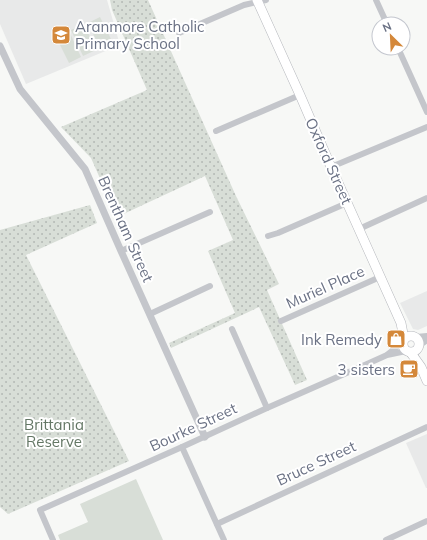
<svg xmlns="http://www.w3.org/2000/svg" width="427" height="540" font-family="Mulish,sans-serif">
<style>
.built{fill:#e8e9e9}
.park{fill:url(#park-dots)}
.garden{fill:#d8ded7}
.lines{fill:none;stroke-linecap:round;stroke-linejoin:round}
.primary-casing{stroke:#b6b8bd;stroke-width:10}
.minor{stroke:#c4c6cb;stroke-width:6}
.tertiary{stroke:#c4c6cb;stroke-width:7}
.primary{stroke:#fff;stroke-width:9}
.labels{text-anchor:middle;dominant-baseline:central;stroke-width:4;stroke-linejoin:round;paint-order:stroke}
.poi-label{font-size:15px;fill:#6a7184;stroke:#fff;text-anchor:end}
.street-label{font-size:15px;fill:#6a7184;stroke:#fff}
.park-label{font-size:15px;fill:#647765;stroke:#fff}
</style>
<defs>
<pattern id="park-dots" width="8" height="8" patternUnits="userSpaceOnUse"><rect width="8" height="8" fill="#d8ded7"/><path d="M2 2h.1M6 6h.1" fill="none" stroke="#b3b8b4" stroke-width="1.8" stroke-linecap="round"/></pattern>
</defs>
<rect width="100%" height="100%" fill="#f7f8f6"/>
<g class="built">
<path d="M0 0H107L120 45 26 84 0 24Z"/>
<path d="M427 291V326L418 330 413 329 400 303Z"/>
<path d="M427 434V488H426L406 443Z"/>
</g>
<g class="park">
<path d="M110 0H148L236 196 279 284 267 290 307 380 295 385 259 307 171 348 169 343 235 313 208 251 233 240 205 176 117 217 91 158 61 127 147 90 112 10Z"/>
<path d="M90 205 97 223 26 255 129 461 8 514 0 507V230Z"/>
</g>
<g class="garden">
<path d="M100 17 113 43 100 49 88 23Z"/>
<path d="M84 24 96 50 83 56 71 30Z"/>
<path d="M69 31 81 57 69 63 56 37Z"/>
<path d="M136 479 163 540H60L58 535 88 522 80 504Z"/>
</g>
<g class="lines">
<g class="primary-casing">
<g id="primary">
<path d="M257 0 300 95 331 167 401 323 404 339"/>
<circle cx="411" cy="344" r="8"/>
<path d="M411 353 421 367 427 381"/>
</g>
</g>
<g class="minor">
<path d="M376 0 387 24"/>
<path d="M179 33 244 5 266 0"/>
<path d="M398 48 427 112"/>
<path d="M216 131 300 95"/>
<path d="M331 167 427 127"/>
<path d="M359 229 427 198"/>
<path d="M268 236 278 233 347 203"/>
<path d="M121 251 210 212"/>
<path d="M150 314 210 286"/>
<path d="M281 321 380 277"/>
<path d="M232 329 267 408"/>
<path d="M416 337 427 336"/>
<path d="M420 345 427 340"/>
<path d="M388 354 403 342"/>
<path d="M182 447 224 540"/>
<path d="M217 524 427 427"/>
<path d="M53 540 40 510 182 447 267 408 367 364 387 355 406 351"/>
<path d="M386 540 427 521"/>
</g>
<path class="tertiary" d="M0 46 20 89 85 169 121 251 205 437"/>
<use href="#primary" class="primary"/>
</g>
<defs>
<g id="school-square" transform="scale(1)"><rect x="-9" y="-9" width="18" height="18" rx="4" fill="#d4883a" stroke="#fff"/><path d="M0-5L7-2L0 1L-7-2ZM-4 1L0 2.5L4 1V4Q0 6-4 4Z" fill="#fff"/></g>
<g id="shop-square" transform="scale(1)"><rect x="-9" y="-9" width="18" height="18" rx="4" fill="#d4883a" stroke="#fff"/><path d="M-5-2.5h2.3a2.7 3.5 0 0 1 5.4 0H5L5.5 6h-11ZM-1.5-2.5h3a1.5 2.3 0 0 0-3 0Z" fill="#fff"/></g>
<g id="cafe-square" transform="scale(1)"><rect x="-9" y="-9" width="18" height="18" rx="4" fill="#d4883a" stroke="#fff"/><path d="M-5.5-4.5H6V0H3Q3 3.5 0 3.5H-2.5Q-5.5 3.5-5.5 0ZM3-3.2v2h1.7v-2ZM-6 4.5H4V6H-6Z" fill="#fff"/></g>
</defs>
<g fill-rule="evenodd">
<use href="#school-square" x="61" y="35"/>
<use href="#shop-square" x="396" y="339"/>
<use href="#cafe-square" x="409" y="369"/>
</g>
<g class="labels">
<g class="poi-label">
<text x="75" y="26" text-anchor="start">Aranmore Catholic<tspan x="75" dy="17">Primary School</tspan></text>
<text x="382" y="339">Ink Remedy</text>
<text x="395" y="369">3 sisters</text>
</g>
<g class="street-label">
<text transform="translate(329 161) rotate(66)">Oxford Street</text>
<text transform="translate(126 229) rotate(66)">Brentham Street</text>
<text transform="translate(325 287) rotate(-24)">Muriel Place</text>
<text transform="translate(193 427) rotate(-25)">Bourke Street</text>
<text transform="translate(316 463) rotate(-25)">Bruce Street</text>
</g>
<g class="park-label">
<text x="54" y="424">Brittania<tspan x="54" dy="17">Reserve</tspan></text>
</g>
</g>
<g transform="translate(391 36) rotate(336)"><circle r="19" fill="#ffffff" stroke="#c3c6ce"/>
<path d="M0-3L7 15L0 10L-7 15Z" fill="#d4883a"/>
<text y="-6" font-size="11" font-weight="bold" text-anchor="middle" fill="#6a7184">N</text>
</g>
</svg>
